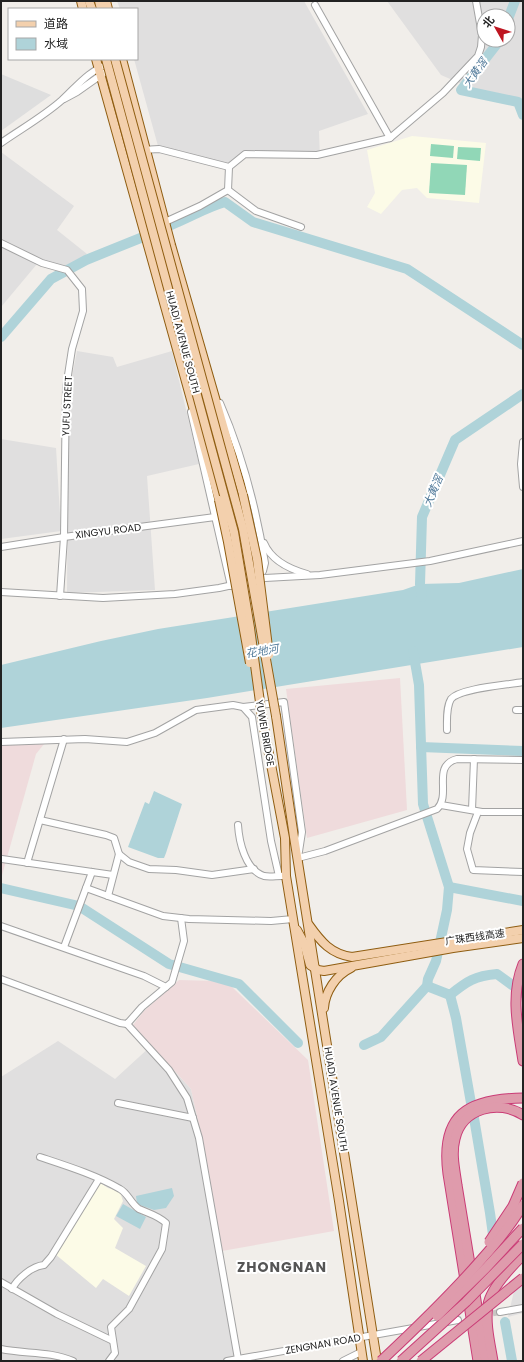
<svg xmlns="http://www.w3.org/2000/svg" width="524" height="1362" font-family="Poppins,'Noto Sans SC',sans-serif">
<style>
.residential{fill:#e0dfdf;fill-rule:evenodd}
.commercial{fill:#efdbdc}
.education{fill:#fcfbe7}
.pitch{fill:#91d7b7}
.parking{fill:#dedede}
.water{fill:#afd3d9}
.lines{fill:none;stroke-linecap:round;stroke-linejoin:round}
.river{stroke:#afd3d9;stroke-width:10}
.minor-tunnel{stroke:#c8c5c2;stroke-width:6;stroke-dasharray:6 3;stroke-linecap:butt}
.minor-casing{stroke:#a3a3a3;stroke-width:8}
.major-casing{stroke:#8f5d11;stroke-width:10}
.highway-casing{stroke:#ca3c76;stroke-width:11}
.minor{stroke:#fff;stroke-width:6}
.major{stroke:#f3d0ad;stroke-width:8}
.highway{stroke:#df9bac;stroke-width:9}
.major-bridge-casing{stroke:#8f5d11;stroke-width:10;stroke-linecap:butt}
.highway-bridge-casing{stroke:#ca3c76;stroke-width:11;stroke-linecap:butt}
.major-bridge{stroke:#f3d0ad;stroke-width:8}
.highway-bridge{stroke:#df9bac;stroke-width:9}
.labels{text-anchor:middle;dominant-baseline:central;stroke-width:4;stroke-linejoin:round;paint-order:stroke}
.street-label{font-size:10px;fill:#222;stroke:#fff}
.water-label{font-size:11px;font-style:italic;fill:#507999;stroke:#fff}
.district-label{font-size:14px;font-weight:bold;letter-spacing:1px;fill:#555;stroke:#fff}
</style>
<rect width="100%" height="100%" fill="#f1eeea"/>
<g class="residential">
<path d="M117 1H304L368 114 319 131 320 159 256 150 244 153 225 167 158 146 134 59H137V9H120Z"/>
<path d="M387 1H523V100L471 88 441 75ZM484 16H508V40H484Z"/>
<path d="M1 152 74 206 57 230 87 254 69 266 31 259 1 241Z"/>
<path d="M1 244 37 264 1 307Z"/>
<path d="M77 351 113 357 117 367 172 351 199 464 147 476 155 590 67 593 68 427 70 387Z"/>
<path d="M1 439 56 448 61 531 1 539Z"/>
<path d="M58 1041 115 1079 151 1046 191 1089 205 1152 240 1361H1V1077Z"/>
<path d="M523 1284V1313L508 1317 514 1291Z"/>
</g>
<g class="commercial">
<path d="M400 678 407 810 307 838 286 689Z"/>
<path d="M44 744 36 754 1 879V745Z"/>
<path d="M179 980 216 981 231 986 308 1060 334 1231 222 1251 205 1152 191 1089 133 1025 144 1011Z"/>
</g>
<g class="education">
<path d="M412 136 486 143 479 203 427 198 417 188 402 190 381 214 367 207 375 193 367 150Z"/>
<path d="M99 1182 108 1188 120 1192 123 1201 114 1219 123 1228 115 1248 146 1266 129 1296 103 1279 96 1288 55 1254Z"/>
</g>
<g class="pitch">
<path d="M431 144 454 146 453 158 430 156Z"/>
<path d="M458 147 481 148 480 161 457 159Z"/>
<path d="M431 163 467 165 465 195 429 193Z"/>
</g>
<path class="parking" d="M1 74 51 95 1 131Z"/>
<g class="water">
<path d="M523 569V647L207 698 1 728V665L101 641 158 629 403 590 420 584 459 583Z"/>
<path d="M154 791 182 804 166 853 164 858H158L128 847 145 802 149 804Z"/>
<path d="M172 1188 174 1196 166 1208 154 1210 137 1204 136 1196Z"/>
<path d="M123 1204 146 1217 140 1229 116 1216Z"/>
</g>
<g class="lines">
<g class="river">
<path d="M508 19 515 1"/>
<path d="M500 40 461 90 518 102 523 115"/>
<path d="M171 225C189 218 207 207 225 202L253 222 407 269 523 345"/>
<path d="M1 337 51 279 86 260 153 233"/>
<path d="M422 597 420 584 422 517 455 440 523 394"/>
<path d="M421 747 523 751"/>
<path d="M449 887 523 901"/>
<path d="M1 888 79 906 169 964 239 984 298 1043"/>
<path d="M427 986 450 995C467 981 475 976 497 974L523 993"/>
<path d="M450 995 456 1018 471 1103"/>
<path d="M364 1045 381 1037 427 986 428 979 436 961 447 910 449 887 423 804 419 685 413 651"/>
<path d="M474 1118 490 1213 499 1278"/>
<path d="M505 1322 512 1361"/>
</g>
<path class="minor-tunnel" d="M484 1315 500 1312"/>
<g class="minor-casing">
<g id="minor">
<path d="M315 5 390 138"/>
<path d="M64 99 77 92 111 68"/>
<path d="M1 143C21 129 44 116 62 100 78 85 89 70 111 63"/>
<path d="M142 150 159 149 229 167 245 154 317 155 390 138 443 93 478 56 481 47 482 35 476 1"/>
<path d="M228 190 256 211 301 227"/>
<path d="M165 222 200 206 228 190 229 167"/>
<path d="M1 243 42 263 67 270 82 289 83 311 72 349 66 388 64 537 60 596"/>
<path d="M220 403C243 456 256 506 265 563L263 571 258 577"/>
<path d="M191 412 231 586"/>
<path d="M523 442 521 464 523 487"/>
<path d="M264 543C271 560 289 569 307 574"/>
<path d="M1 547 64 537 215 517"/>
<path d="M1 592 103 598 175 594 219 588 265 578 320 575 430 561 523 541"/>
<path d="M243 707 284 702 302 832 298 858 325 851 437 809C452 794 431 766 457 759L523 760"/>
<path d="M516 710H523"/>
<path d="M447 730C447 721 446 707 451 699 460 688 508 685 523 682"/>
<path d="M1 742 85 739 127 742 155 733 196 710 233 705 243 707 252 717 271 841 279 876"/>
<path d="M441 805 482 812H523"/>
<path d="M472 810 474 759"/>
<path d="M478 812 470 833 467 849 473 870 523 872"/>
<path d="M40 820 106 835 114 838 119 854 108 896"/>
<path d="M238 825C239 841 245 870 264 876 269 877 276 876 282 876"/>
<path d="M119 854 129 862 149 869 176 870 212 875 254 869"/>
<path d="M2 859 113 875"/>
<path d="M27 863 64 739"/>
<path d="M86 888 163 916 189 919 271 921 293 919"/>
<path d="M1 926 144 976 166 987"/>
<path d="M64 947 92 872"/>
<path d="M1 979 120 1023 127 1024 142 1007 172 982 184 941 181 918"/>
<path d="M127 1024 169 1070 187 1098 199 1138 238 1359"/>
<path d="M118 1103 193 1118"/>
<path d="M40 1157C67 1166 96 1175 120 1189 128 1193 131 1204 139 1209 150 1214 157 1215 166 1223L162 1249 129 1309 111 1327 115 1353 109 1361"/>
<path d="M1 1282 57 1314 113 1341"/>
<path d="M12 1289C17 1279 32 1266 44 1265L51 1257 99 1179"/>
<path d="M500 1312 523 1308"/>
<path d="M1 1349C25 1354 50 1351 73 1361"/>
<path d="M227 1361 458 1320"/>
<path d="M343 1361 361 1352"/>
</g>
</g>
<g class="major-casing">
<g id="major">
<path d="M81 1 83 9"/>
<path d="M89 1 92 9"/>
<path d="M99 1 101 9"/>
<path d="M106 1 108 9"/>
<path d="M96 59 219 500"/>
<path d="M122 59 171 245 243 495"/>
<path d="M276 716 294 837 377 1361"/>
<path d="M262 717 285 838 286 876 339 1201 363 1361"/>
<path d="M309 925C321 942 331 954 352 957L523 930"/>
<path d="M297 930 304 943 310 965 318 970 324 971 453 948 523 938"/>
<path d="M324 1008C325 992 336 975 351 968"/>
</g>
</g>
<g class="highway-casing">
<g id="highway">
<path d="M523 964C510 996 518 1028 523 1061"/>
<path d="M478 1361 448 1174C440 1114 468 1099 523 1098"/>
<path d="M486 1361 457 1185C455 1170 451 1154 455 1139 462 1108 499 1099 523 1115"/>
<path d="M493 1361C490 1343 485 1323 488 1305 490 1289 512 1266 523 1255"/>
</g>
</g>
<use href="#minor" class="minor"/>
<use href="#major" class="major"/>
<use href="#highway" class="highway"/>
<g class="major-bridge-casing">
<g id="major-bridge">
<path d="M106 59 234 532 250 628 262 717"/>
<path d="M115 59 243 529 276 716"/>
<path d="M243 495 257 559 269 655"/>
<path d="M219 500 228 542 250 663"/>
</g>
</g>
<g class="highway-bridge-casing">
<g id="highway-bridge">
<path d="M489 1242 513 1206 523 1183"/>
<path d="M437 1316 486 1268 523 1228"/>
<path d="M381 1361C412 1332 443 1302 472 1270 490 1250 509 1229 523 1205"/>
<path d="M401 1361 466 1302 523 1244"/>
<path d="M421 1361 523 1278"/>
</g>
</g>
<use href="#major-bridge" class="major-bridge"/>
<use href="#highway-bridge" class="highway-bridge"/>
</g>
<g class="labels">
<g class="street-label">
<text transform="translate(183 342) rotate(75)">HUADI AVENUE SOUTH</text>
<text transform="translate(67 406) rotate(-87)">YUFU STREET</text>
<text transform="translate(108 531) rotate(-7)">XINGYU ROAD</text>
<text transform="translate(265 733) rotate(80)">YUWEI BRIDGE</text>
<text transform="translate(475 937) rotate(-8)">广珠西线高速</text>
<text transform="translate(336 1099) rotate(81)">HUADI AVENUE SOUTH</text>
<text transform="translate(323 1344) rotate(-10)">ZENGNAN ROAD</text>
</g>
<g class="water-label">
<text transform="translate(475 73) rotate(-55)">大黄滘</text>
<text transform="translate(433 491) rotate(-67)">大黄滘</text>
<text transform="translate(262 651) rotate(-9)">花地河</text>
</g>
<g class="district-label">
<text x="282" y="1267">ZHONGNAN</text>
</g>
</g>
<rect width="524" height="1362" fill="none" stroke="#222222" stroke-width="4"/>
<rect x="8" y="8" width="130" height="52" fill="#ffffff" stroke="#a7a7a7"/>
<rect x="16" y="21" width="20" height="6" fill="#f3d0ad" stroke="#a7a7a7"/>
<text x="44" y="28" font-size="12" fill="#222222">道路</text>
<rect x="16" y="38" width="20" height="12" fill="#afd3d9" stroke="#a7a7a7"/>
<text x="44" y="48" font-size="12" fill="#222222">水域</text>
<g transform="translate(496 28) rotate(309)"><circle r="19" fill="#ffffff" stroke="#a7a7a7"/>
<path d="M0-3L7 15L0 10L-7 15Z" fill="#be1621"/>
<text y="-6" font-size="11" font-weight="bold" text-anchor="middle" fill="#222222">北</text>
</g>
</svg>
